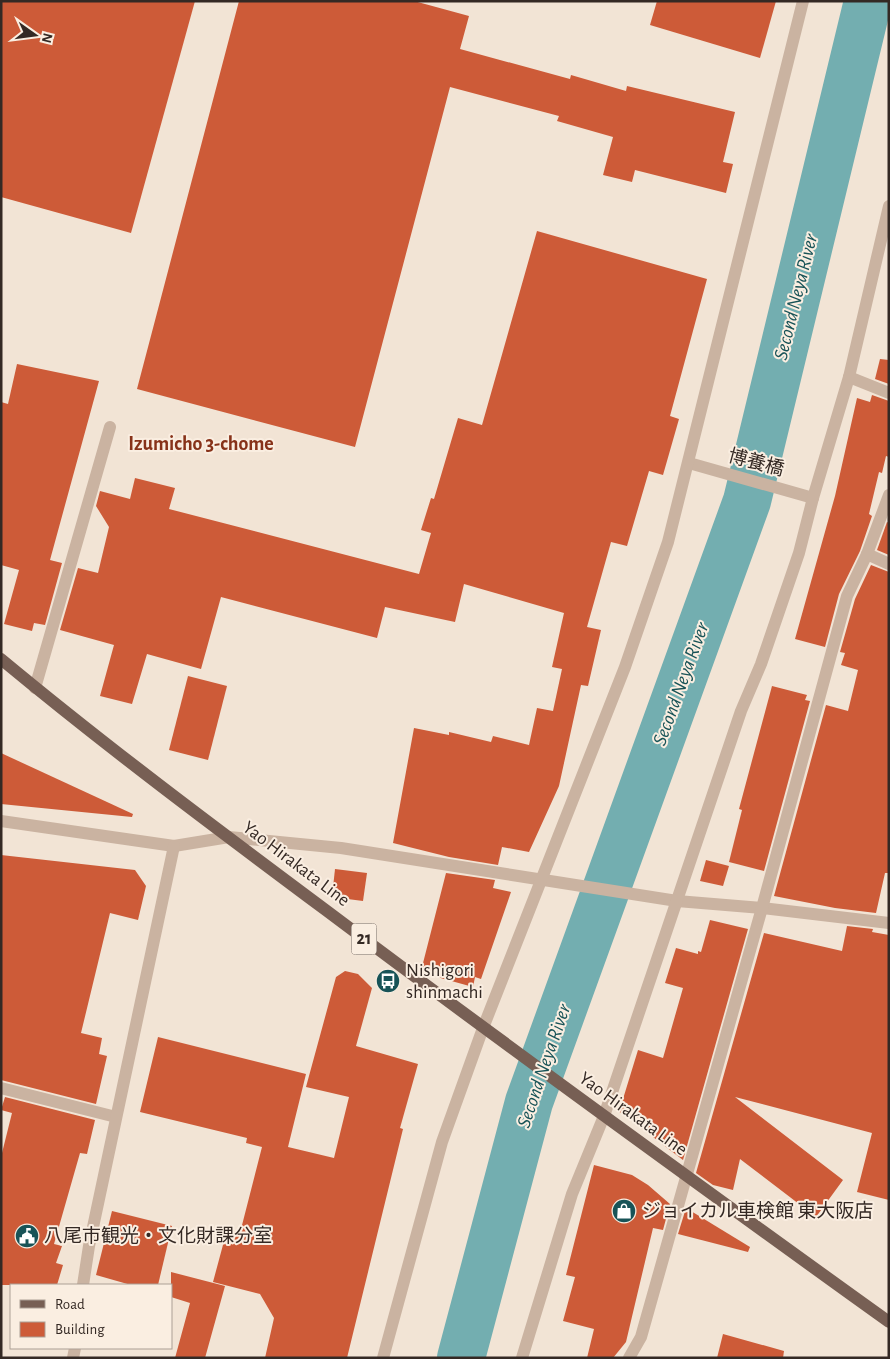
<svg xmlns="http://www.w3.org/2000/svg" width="890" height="1359" font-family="'Alegreya Sans','Noto Sans JP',sans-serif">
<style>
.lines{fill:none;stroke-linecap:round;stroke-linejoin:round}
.river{stroke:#73aeb0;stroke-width:48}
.building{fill:#cd5b38}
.lane{stroke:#cab3a1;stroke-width:12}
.street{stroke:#cab3a1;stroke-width:12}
.primary{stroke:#775f54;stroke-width:12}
.labels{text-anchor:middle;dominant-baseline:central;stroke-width:4;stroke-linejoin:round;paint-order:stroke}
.shield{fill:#faeee1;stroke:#6f645d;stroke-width:1}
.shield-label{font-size:18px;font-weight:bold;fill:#342924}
.street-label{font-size:19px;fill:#342924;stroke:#faeee1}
.poi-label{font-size:19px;fill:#342924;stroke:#faeee1;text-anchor:start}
.water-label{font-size:20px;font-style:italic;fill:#185357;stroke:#faeee1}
.neighbourhood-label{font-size:20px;font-weight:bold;fill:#873219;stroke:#faeee1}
</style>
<rect width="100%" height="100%" fill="#f2e4d5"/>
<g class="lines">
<path class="river" d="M461 1358 529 1102 747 501 868 1"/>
</g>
<g class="building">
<path d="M1 1H195L131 233 1 197Z"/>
<path d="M239 1H414L469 16 460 49 570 79 571 75 626 91 627 86 735 112 723 162 733 164 726 193 635 170 632 182 603 175 613 137 557 121 559 116 450 87 355 447 137 389Z"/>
<path d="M657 1H776L760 58 650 25Z"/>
<path d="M537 231 707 279 670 416 679 419 663 475 649 471 627 546 611 542 587 627 601 630 588 686 581 685 559 786 529 852 502 847 498 865 449 857 393 843 414 728 449 735V732L491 742 493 736 529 745 537 708 553 711 562 669 552 667 564 613 464 584 455 622 385 607 377 638 221 597 201 669 147 654 132 704 100 696 114 645 60 630 78 568 98 573 109 527 96 506 100 491 130 499 135 478 175 488 169 509 419 574 431 533 421 530 431 498 434 499 458 418 482 425Z"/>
<path d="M880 359 889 360V384L875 379Z"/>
<path d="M17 364 99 381 50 560 62 563 45 625 34 623 32 631 4 624 19 570 1 565V402L8 404Z"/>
<path d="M872 395 889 401V457L886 456 882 473 879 472 869 514 872 516 860 551 839 594 825 647 795 639 835 496 857 398 870 402Z"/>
<path d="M887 522 889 523V555L877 550Z"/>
<path d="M871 565 889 572V873H885L876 913 835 908 774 896 826 705 848 711 858 670 841 665 845 653 840 652 855 599Z"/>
<path d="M188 676 227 686 208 760 169 750Z"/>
<path d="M772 686 807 695 805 700 810 701 764 871 729 862 742 810 739 809Z"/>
<path d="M1 753 133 814 132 817 1 804Z"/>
<path d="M1 855 135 870 146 886 138 920 110 913 81 1033 102 1038 99 1054 107 1056 96 1104 1 1080Z"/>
<path d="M706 860 729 866 723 886 700 881Z"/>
<path d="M335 869 367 873 363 901 332 897Z"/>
<path d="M446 873 495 880 493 888 511 892 481 979 475 977 473 987 437 977 422 967Z"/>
<path d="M710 920 748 929 683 1160 640 1127 642 1119 619 1112 638 1050 663 1058 683 988 665 983 676 948 698 954V951L701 952Z"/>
<path d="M847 926 873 929 872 932 889 935V1200L857 1192 872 1133 735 1097 843 1180 816 1217 740 1159 733 1190 713 1185 696 1173 764 933 842 951Z"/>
<path d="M345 971 358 974 372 988 356 1046 418 1064 400 1128 403 1129 347 1358H265L274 1318 260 1294 213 1282 227 1230 240 1233 262 1147 246 1143 247 1138 140 1112 158 1037 306 1074 288 1147 334 1158 349 1097 306 1087 336 977Z"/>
<path d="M5 1097 95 1120 87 1154 80 1153 54 1244 62 1246 56 1263 63 1265 57 1285H1V1157L12 1113 1 1110Z"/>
<path d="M594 1165 632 1175 648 1185 670 1204 663 1230 653 1228 626 1342 613 1358H587L594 1329 563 1321 575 1277 566 1275Z"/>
<path d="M686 1208 750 1247 748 1252 678 1234Z"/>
<path d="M112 1211 172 1226 158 1285H131L96 1275Z"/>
<path d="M171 1272 225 1286 205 1358H175L190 1303 171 1297Z"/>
<path d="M723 1334 784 1351 783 1358H717Z"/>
</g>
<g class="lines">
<g class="lane">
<path d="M35 688 110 427"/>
<path d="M1 1088 116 1117"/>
</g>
<g class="street">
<path d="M849 377 889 393"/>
<path d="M689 463 813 498"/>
<path d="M867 554 889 564"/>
<path d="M1 821 174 846 229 837 341 848 677 901 762 908 889 923"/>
<path d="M83 1285 89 1246 174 846"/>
<path d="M73 1358 75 1348"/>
<path d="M383 1358 442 1142 483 1028 625 667 668 542 803 1"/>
<path d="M522 1358 572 1194 604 1116 741 711 761 664 799 553 813 498 849 377 889 206"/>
<path d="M629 1358 641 1337 762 908 847 596 867 554 889 495"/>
</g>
<path class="primary" d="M1 659C107 747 217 829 327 911 512 1050 700 1186 889 1322"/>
</g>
<defs>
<g id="bus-disc" transform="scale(1.25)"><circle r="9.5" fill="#185357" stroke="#faeee1"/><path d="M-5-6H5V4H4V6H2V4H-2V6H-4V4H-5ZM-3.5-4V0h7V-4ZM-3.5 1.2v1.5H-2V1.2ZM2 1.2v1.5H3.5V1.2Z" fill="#fff"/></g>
<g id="shop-disc" transform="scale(1.25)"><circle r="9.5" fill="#185357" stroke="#faeee1"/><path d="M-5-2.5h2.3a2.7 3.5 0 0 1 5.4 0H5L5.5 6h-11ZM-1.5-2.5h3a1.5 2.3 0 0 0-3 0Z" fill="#fff"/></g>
<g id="civic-disc" transform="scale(1.25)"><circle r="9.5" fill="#185357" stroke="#faeee1"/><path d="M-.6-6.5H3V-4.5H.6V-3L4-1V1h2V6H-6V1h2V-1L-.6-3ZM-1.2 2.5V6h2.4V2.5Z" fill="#fff"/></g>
</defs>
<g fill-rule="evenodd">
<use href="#bus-disc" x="388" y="981"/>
<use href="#shop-disc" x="624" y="1211"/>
<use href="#civic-disc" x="27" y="1236"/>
</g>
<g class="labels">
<rect class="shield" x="351.5" y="923.5" width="25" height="31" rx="4"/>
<g class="shield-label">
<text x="364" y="939">21</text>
</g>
<g class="street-label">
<text transform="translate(756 463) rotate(15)">博養橋</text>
<text transform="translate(296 864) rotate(37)">Yao Hirakata Line</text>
<text transform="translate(633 1114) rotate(36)">Yao Hirakata Line</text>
</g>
<g class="poi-label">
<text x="406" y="970">Nishigori<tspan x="406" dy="22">shinmachi</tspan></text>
<text x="642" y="1211">ジョイカル車検館 東大阪店</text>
<text x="44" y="1236">八尾市観光・文化財課分室</text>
</g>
<g class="water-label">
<text transform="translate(796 297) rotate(-76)">Second Neya River</text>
<text transform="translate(681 684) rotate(-70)">Second Neya River</text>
<text transform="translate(544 1066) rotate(-71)">Second Neya River</text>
</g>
<g class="neighbourhood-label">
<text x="201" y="444">Izumicho 3-chome</text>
</g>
</g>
<rect width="890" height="1359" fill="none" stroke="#342924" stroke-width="5"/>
<rect x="10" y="1284" width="162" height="65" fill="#faeee1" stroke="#ab9f95"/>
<rect x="20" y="1300" width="25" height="8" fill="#775f54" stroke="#ab9f95"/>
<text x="55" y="1309" font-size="15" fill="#342924">Road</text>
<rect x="20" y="1322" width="25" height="15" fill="#cd5b38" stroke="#ab9f95"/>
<text x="55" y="1334" font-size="15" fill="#342924">Building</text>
<g transform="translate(35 35) rotate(104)" stroke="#faeee1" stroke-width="4" paint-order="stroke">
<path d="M0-4L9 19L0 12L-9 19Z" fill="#342924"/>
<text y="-8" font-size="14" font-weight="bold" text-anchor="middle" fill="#342924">N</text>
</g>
</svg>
